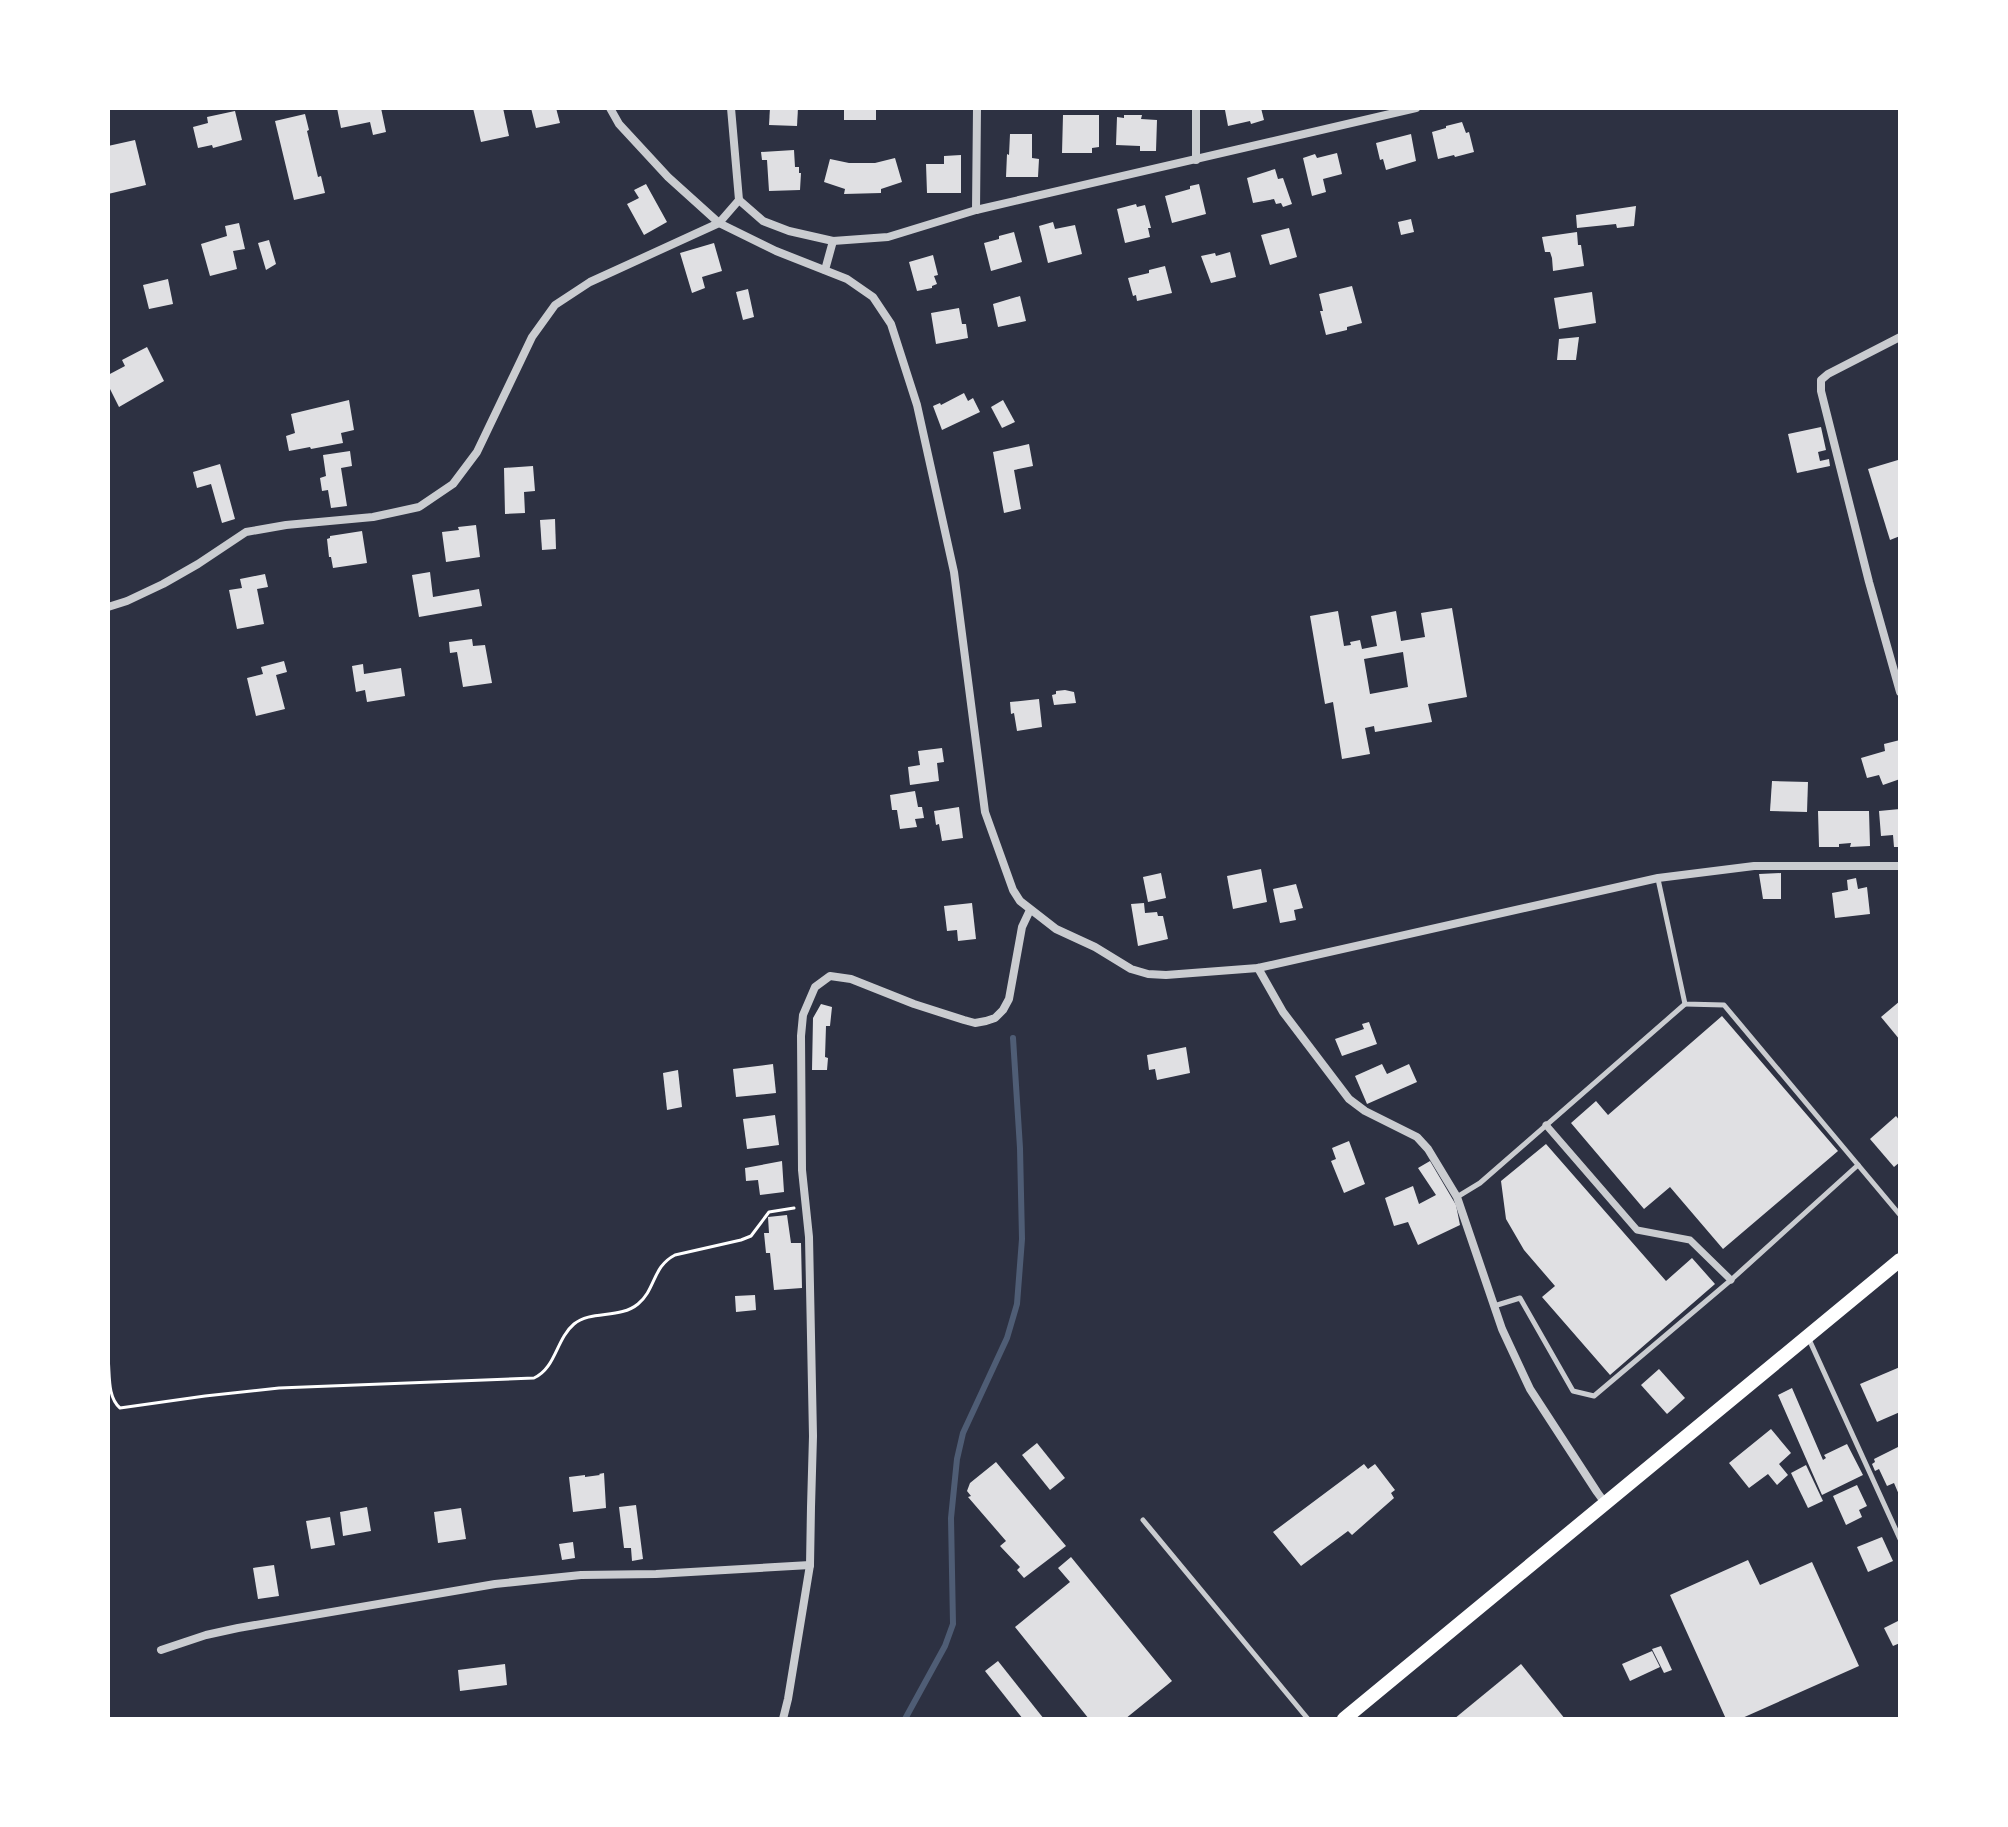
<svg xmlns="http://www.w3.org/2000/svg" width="2008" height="1827" font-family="Ubuntu,sans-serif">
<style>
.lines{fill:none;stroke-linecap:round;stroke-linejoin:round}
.stream{stroke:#4f5d75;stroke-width:6}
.building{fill:#e0e0e3;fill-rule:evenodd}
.path{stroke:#fff;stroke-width:3}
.service{stroke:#caccd0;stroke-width:5}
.pedestrian{stroke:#caccd0;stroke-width:7}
.minor{stroke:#caccd0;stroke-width:8}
.primary{stroke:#fff;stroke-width:14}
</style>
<rect width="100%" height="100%" fill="#2d3142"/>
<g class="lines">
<path class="stream" d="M905 1719 945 1646 953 1624 951 1518 957 1459 963 1433 1007 1338 1017 1304 1022 1239 1020 1148 1013 1038"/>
</g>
<g class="building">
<path d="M337 108H381L386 132 373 135 370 122 341 128Z"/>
<path d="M473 108H503L509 136 481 142Z"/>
<path d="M531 108H556L560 123 536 128Z"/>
<path d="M770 108H798L797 126 769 125Z"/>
<rect x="844" y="108" width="32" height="12"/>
<path d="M1230 108H1261L1264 120 1251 124 1250 121 1228 126 1225 110Z"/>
<path d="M235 111 242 140 213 148 212 145 198 148 193 127 208 123 207 117Z"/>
<path d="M305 114 309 130 307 131 318 177 321 176 325 193 294 200 275 121Z"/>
<path d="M1063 115H1099V147L1092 148V153H1062Z"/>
<path d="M1124 115H1142L1141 119 1157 120 1156 151H1140V146L1116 145 1117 117 1124 118Z"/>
<path d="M1462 122 1466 133 1469 132 1474 152 1455 157 1454 155 1438 159 1432 132 1446 128V126Z"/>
<path d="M1010 134H1032V158L1039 159 1038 177H1006L1007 154 1009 155Z"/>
<path d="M1411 134 1416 161 1386 170 1383 159 1380 160 1376 143Z"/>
<path d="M135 140 146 185 108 194V146Z"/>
<path d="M794 150 795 167H799V173H801L800 190 769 191 767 160H762L761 152Z"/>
<path d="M1337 153 1342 174 1323 179 1326 192 1312 196 1303 158 1315 154 1317 158Z"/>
<path d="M961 155V193H927L926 164H944V156Z"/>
<path d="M895 158 902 182 881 189V193L844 194 845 189 824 182 830 159 849 163H875Z"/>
<path d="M1275 169 1278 179 1283 178 1292 204 1283 207 1281 203 1276 204 1274 199 1253 203 1247 178Z"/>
<path d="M646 184 667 222 644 235 627 204 639 198 634 190Z"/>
<path d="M1199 184 1206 214 1172 223 1165 196 1190 189V186Z"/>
<path d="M1136 204 1137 207 1145 205 1151 228H1148L1150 237 1125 243 1117 209Z"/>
<path d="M1636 206 1634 226 1617 228 1616 224 1577 228 1576 215Z"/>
<path d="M1411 219 1414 232 1401 235 1398 222Z"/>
<path d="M1053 222 1055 229 1075 225 1082 254 1048 263 1039 226Z"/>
<path d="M239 223 245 249 233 251 237 269 210 276 201 244 227 236 225 226Z"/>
<path d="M1289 228 1297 257 1270 265 1261 235Z"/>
<path d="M1014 232 1022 262 991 271 984 243 999 239V236Z"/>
<path d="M1577 232 1578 245H1581L1584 266 1553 271 1552 258 1550 252H1545L1542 237Z"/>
<path d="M269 240 276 264 266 270 258 243Z"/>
<path d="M714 243 722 271 702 277 705 288 692 293 680 253Z"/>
<path d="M1230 252 1236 277 1211 283 1201 256 1215 253 1216 256Z"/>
<path d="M933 255 938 275 934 276 937 284 932 286V288L917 291 909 262Z"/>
<path d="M1165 266 1172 293 1137 301 1136 295 1133 296 1128 278 1149 273V270Z"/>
<path d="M168 279 173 304 149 309 143 285Z"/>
<path d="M1352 286 1362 323 1347 327V330L1326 335 1320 311H1323L1319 294Z"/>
<path d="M748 289 754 317 743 320 736 292Z"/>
<path d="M1592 292 1596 323 1559 329 1554 298Z"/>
<path d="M1020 296 1026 321 998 327 993 304Z"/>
<path d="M959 308 962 324H966L968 338 936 344 931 313Z"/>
<path d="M1579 337 1576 360H1557L1559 339Z"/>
<path d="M147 347 164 381 119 407 108 385V375L125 366 122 360Z"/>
<path d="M964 393 968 401 973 398 980 412 942 430 933 406 940 403 941 405Z"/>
<path d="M349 400 354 430 341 433 343 443 311 449 310 447 289 451 286 436 295 433 291 414Z"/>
<path d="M1003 400 1015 422 1002 428 991 407Z"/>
<path d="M1821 427 1826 450 1818 452 1820 461 1829 459 1830 466 1797 473 1788 434Z"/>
<path d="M1029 444 1033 466 1014 470 1021 509 1004 513 993 452Z"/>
<path d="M350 451 352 466 341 468 347 506 331 508 328 490 322 491 320 478 326 476 323 455Z"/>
<path d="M1898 460 1900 467V536L1890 540 1868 469Z"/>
<path d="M220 464 235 519 222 523 211 484 197 488 193 472Z"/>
<path d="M533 466 535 491 524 492 525 513 505 514 504 468Z"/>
<path d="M555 519 556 549 542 550 540 520Z"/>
<path d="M476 525 480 557 446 562 442 532 459 530 458 527Z"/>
<path d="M362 531 367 563 333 568 331 557H329L327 539 330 538V536Z"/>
<path d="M430 572 433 597 479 589 482 606 419 617 412 575Z"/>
<path d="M265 574 268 587 257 589 264 624 237 629 229 590 242 588 240 579Z"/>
<path d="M1452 608 1467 697 1428 704 1432 722 1375 732 1374 726 1365 728 1370 754 1342 759 1333 702 1325 704 1310 616 1338 611 1344 646 1351 645 1350 642 1360 640 1362 649 1377 646 1371 616 1396 611 1401 641 1425 637 1421 613ZM1403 652 1408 687 1370 694 1364 659Z"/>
<path d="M472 639 473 646 485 645 492 683 463 687 457 652 450 653 449 642Z"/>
<path d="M284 661 287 672 276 675 285 709 256 716 247 678 263 674 261 667Z"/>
<path d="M363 664 364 674 401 668 405 696 367 702 365 690 356 692 352 666Z"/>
<path d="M1065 690 1074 692 1076 703 1054 705 1052 695 1056 694V691Z"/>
<path d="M1039 699 1042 727 1017 731 1014 713 1011 714 1010 702Z"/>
<path d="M1900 740V779L1883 785 1879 775 1867 778 1861 758 1885 751 1884 744Z"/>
<path d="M942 748 944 762 937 763 939 781 910 785 908 767 920 765 918 751Z"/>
<path d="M1772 781 1808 782 1807 812 1770 811Z"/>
<path d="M915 791 918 807H922L924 818 915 819 917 827 900 829 897 810H892L890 795Z"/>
<path d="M959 807 963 838 942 841 939 824 936 825 934 811Z"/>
<path d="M1900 809V847H1894L1893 835 1881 836 1879 811Z"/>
<path d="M1818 811H1869L1870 846 1850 847 1851 843 1839 844V847H1819Z"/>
<path d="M1261 869 1267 902 1233 909 1227 876Z"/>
<path d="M1161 873 1166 898 1148 902 1143 877Z"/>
<path d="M1781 873V899H1763L1759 874Z"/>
<path d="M1856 878 1858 889 1867 887 1870 914 1835 918 1832 893 1848 890 1847 880Z"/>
<path d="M1296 884 1303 908 1294 910 1296 920 1280 923 1273 889Z"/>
<path d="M972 903 976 939 958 941 957 930 947 931 944 906Z"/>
<path d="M1144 903 1145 913 1157 912 1158 916H1163L1168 939 1138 946 1131 904Z"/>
<path d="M1900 1001V1040L1881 1017Z"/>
<path d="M821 1004 832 1007 830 1026H826L825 1057 828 1058 827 1070H812L813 1018Z"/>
<path d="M1722 1016 1838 1151 1723 1249 1670 1187 1644 1209 1571 1123 1596 1101 1608 1115Z"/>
<path d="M1369 1022 1377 1044 1342 1056 1335 1039 1364 1029 1362 1024Z"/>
<path d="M1186 1047 1190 1073 1157 1080 1155 1069 1149 1070 1147 1055Z"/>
<path d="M773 1064 776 1093 736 1097 733 1069Z"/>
<path d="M1382 1064 1387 1074 1409 1064 1417 1082 1367 1104 1355 1076Z"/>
<path d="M678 1070 682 1107 667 1110 663 1073Z"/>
<path d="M775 1115 779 1145 747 1149 743 1119Z"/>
<path d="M1896 1116 1900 1121V1162L1894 1167 1870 1139Z"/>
<path d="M1349 1141 1365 1184 1344 1193 1331 1161 1336 1159 1332 1148Z"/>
<path d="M1546 1144 1666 1281 1692 1258 1715 1284 1610 1375 1542 1297 1555 1286 1524 1250 1506 1219 1501 1181Z"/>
<path d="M782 1161 784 1192 760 1195 758 1180 746 1181 745 1168Z"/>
<path d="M1430 1161 1456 1205 1460 1225 1418 1245 1408 1222 1394 1226 1385 1198 1413 1186 1419 1204 1436 1195 1418 1168Z"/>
<path d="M787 1215 791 1243H801L802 1288 774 1290 770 1253H766L764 1233H769L768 1217Z"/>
<path d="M755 1295 756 1310 736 1312 735 1296Z"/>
<path d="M1900 1367V1412L1877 1422 1860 1384Z"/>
<path d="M1659 1369 1685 1398 1667 1414 1641 1385Z"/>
<path d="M1792 1388 1823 1460 1826 1458 1824 1455 1847 1444 1863 1475 1822 1495 1778 1395Z"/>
<path d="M1771 1429 1791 1453 1779 1464 1788 1475 1777 1485 1768 1474 1749 1488 1729 1463Z"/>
<path d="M1037 1443 1065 1478 1050 1490 1022 1455Z"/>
<path d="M1900 1446V1497L1894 1483 1887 1486 1879 1469 1875 1471 1872 1464 1875 1462 1874 1459Z"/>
<path d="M996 1462 1066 1546 1024 1578 1017 1570 1020 1567 1000 1546 1006 1541 968 1497 971 1496 967 1491 970 1483Z"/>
<path d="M1364 1464 1368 1469 1375 1464 1395 1490 1391 1493 1394 1498 1352 1535 1348 1531 1301 1566 1273 1532Z"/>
<path d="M1806 1465 1823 1501 1808 1508 1791 1473Z"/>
<path d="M604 1473 606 1508 573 1512 569 1477 585 1475V1477L600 1475 599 1474Z"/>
<path d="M1857 1485 1867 1506 1859 1510 1862 1517 1846 1525 1833 1496Z"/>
<path d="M636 1505 643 1559 632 1561 631 1548H624L619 1507Z"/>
<path d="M367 1507 371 1531 343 1536 340 1512Z"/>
<path d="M461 1508 466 1539 438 1543 434 1512Z"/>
<path d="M330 1517 335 1545 311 1549 306 1521Z"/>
<path d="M1882 1537 1893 1561 1868 1572 1857 1547Z"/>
<path d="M573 1542 575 1558 562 1560 559 1544Z"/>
<path d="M1071 1557 1172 1681 1125 1719H1089L1015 1627 1070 1582 1058 1568Z"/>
<path d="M1748 1560 1760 1585 1812 1562 1859 1666 1740 1719H1726L1670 1595Z"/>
<path d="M274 1565 279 1596 258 1599 253 1568Z"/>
<path d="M1900 1620V1643L1893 1646 1884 1628Z"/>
<path d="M1661 1646 1672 1670 1664 1673 1652 1649Z"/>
<path d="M1652 1651 1660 1667 1630 1681 1622 1664Z"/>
<path d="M998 1661 1044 1719H1023L985 1671Z"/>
<path d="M505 1664 507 1685 460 1691 458 1670Z"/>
<path d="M1521 1664 1565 1719H1454Z"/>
</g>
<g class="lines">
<path class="path" d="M108 1358C110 1374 107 1397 120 1408L205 1396 279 1388 534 1378C556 1368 556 1339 574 1324 591 1310 620 1319 638 1304 656 1289 652 1267 675 1255L741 1240 751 1236 769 1212 794 1208"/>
<g class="service">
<path d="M1658 879 1685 1004 1724 1005 1900 1215"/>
<path d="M1457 1197 1480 1183 1685 1004"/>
<path d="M1494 1306 1520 1298 1573 1391 1594 1396 1731 1280 1858 1165"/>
<path d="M1808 1337 1900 1539"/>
<path d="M1143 1520 1308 1719"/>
</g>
<path class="pedestrian" d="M1546 1125 1637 1230 1690 1240 1731 1280"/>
<g class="minor">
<path d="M610 108 619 124 668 177 719 223 776 251 847 279 873 297 891 324 917 405 954 572 985 812 1013 890 1020 901 1056 929 1095 947 1131 969 1148 974 1166 975 1258 968 1658 878 1754 866H1900"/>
<path d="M1196 108V160"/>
<path d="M739 200 763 221 789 231 833 241 888 237 976 210 1416 108"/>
<path d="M976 210 977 108"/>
<path d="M825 270 833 241"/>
<path d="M1900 337 1828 374 1821 380V391L1869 582 1900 692"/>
<path d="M108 607 127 601 163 584 198 564 246 532 286 525 373 517 419 507 453 484 477 452 532 337 555 305 590 282 719 223 739 200 731 108"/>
<path d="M1258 968 1283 1012 1349 1099 1365 1111 1417 1137 1428 1149 1457 1197 1502 1329 1530 1389 1597 1492 1605 1503"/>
<path d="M161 1650 206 1635 238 1628 495 1584 581 1575 656 1574 810 1565"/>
<path d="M783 1719 788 1699 810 1565 811 1507 813 1436 809 1237 802 1170 801 1036 803 1015 815 987 830 976 851 979 914 1004 964 1020 975 1023 986 1021 995 1018 1003 1010 1009 999 1022 927 1030 910"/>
</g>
<path class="primary" d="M1344 1719 1900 1260"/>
</g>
<rect width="2008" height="1827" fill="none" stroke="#ffffff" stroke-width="220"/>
</svg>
